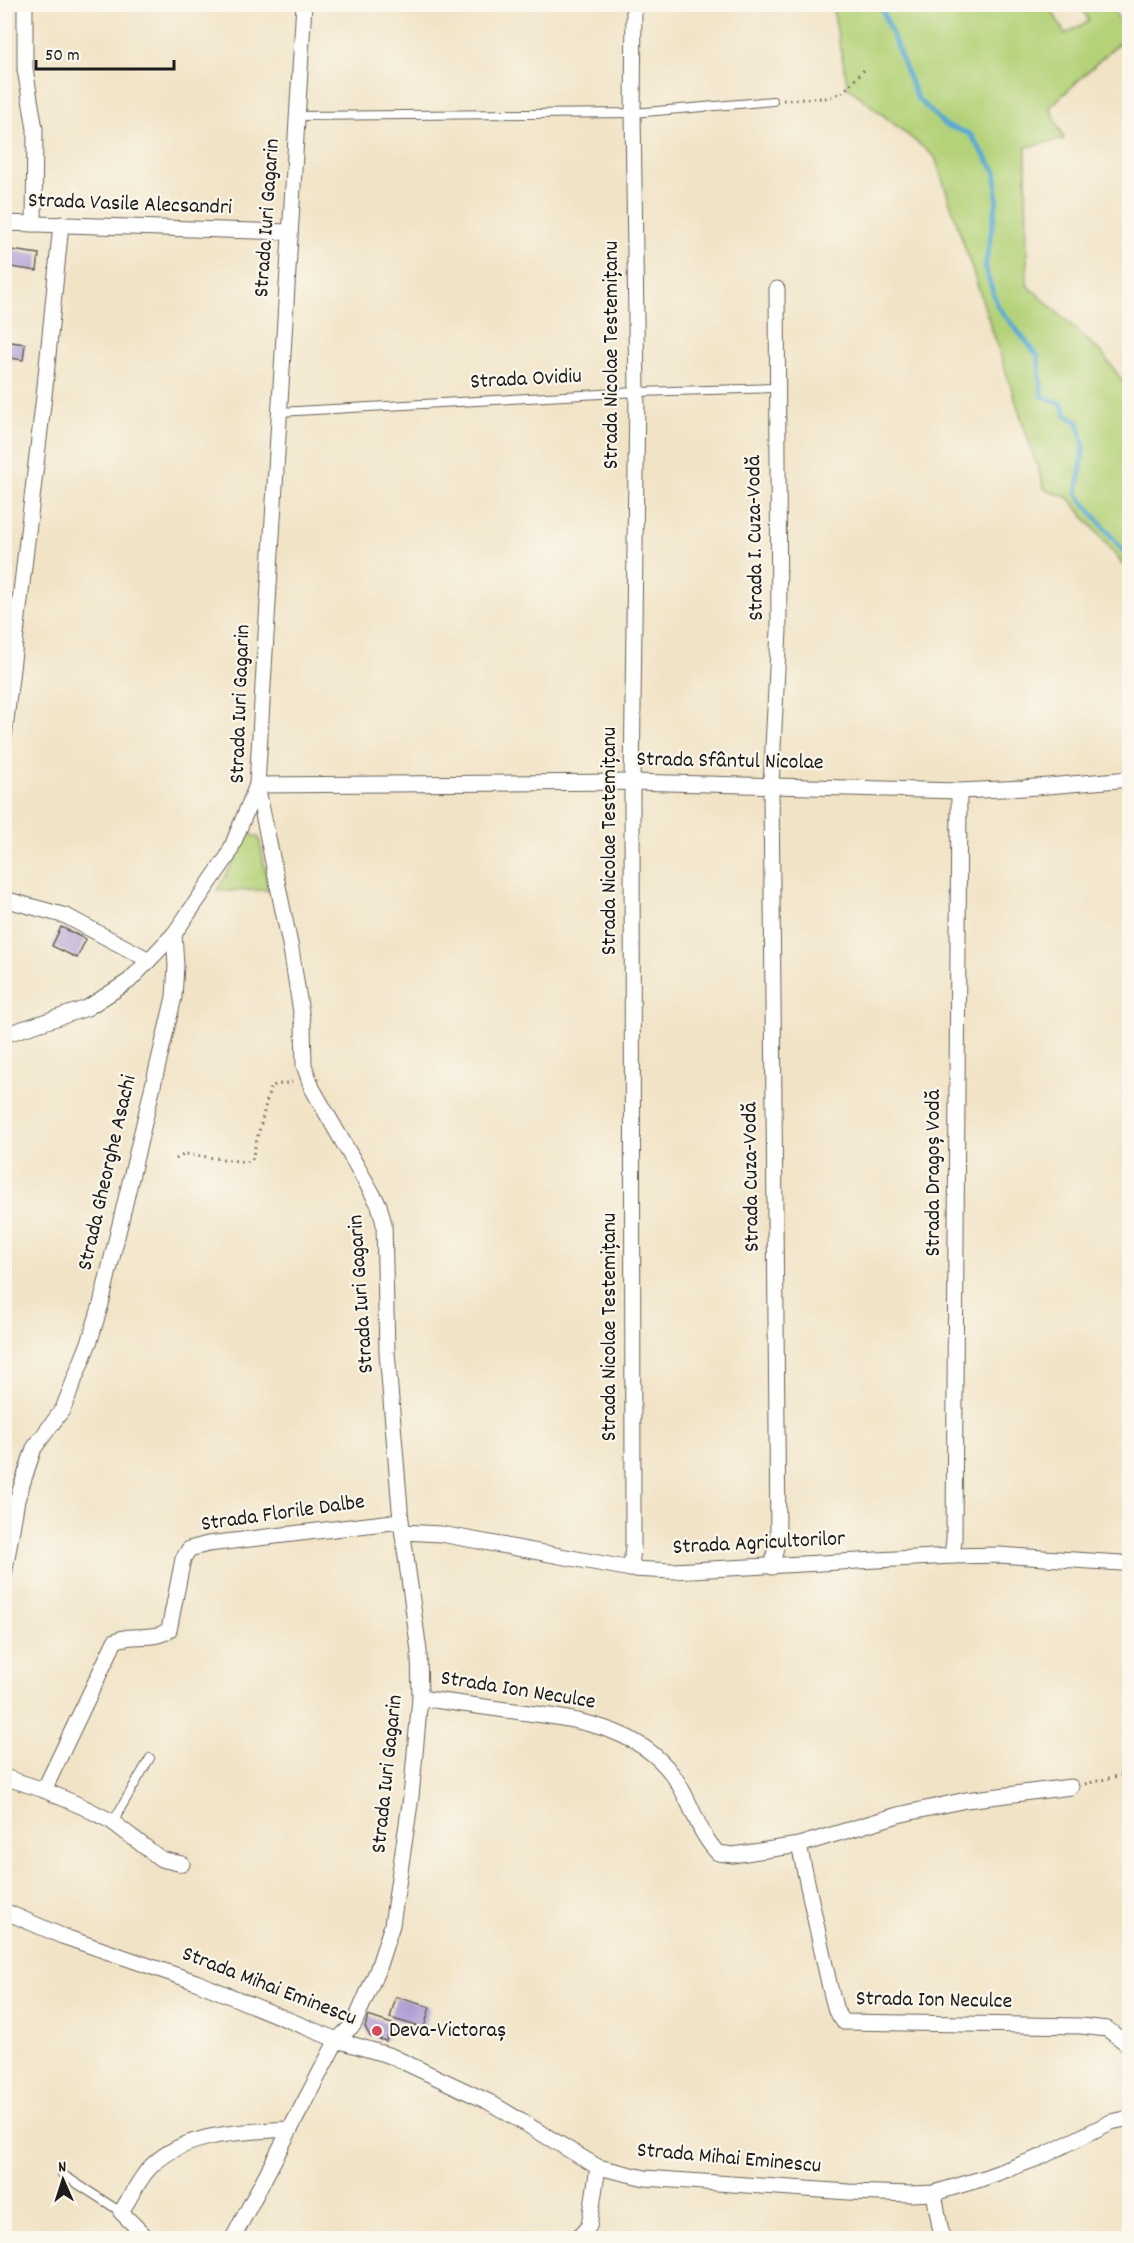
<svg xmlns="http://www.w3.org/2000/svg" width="1134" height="2243" font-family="Dekko,sans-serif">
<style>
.green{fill:#b4d278;stroke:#68774a;stroke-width:1.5}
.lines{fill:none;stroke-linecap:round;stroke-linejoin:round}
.stream{stroke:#54a9d0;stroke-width:5}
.building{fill:#ae9bd3}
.lane-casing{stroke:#676258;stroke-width:10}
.street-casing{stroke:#676258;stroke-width:17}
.path{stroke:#676258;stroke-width:3;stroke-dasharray:1.5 4.5;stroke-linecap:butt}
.lane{stroke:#fff;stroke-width:8}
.street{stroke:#fff;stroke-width:15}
.poi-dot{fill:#d1495b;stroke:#fbf7ec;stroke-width:2}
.labels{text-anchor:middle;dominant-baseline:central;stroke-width:4.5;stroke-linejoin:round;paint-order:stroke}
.street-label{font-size:22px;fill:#1c1c1c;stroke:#fbf7ec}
.poi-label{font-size:22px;fill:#1c1c1c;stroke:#fbf7ec;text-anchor:start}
</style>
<rect width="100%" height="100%" fill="#fbf7ec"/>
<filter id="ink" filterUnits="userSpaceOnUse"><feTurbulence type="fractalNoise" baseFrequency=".0167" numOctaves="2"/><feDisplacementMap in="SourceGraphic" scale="12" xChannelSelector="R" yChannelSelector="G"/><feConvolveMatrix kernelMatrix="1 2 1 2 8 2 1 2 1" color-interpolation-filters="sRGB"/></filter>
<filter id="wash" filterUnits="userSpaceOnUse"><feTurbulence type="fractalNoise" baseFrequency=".008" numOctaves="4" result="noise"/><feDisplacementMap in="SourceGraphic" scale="24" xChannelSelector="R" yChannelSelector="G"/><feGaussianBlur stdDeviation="1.35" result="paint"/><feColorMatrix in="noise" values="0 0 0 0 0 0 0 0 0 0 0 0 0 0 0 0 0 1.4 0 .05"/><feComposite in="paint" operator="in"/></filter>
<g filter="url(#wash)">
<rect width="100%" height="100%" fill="#f1e3c6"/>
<g class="green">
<path d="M832 5H1049L1065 34 1089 21 1080 5H1111L1127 35 1050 107 1064 139 1026 147 1027 285 1102 353 1129 390V572L1069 498 1045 490 935 157 848 87Z"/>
<path d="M249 834 259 837 269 890 217 891Z"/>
</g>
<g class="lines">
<path class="stream" d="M880 4 917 98 945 125 970 134 996 172 997 200 985 268 998 307 1038 356 1042 396 1062 404 1066 415 1078 422 1084 446 1077 494 1130 559"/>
</g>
<g id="blocks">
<g class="building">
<path d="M4 249 39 254 37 271 4 266Z"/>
<path d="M4 341 25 344 23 360 4 357Z"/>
<path d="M61 927 86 939 77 958 52 946Z"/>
<path d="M396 1997 430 2007 424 2028 390 2018Z"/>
<path d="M368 2016 392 2024 386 2041 370 2036 365 2027Z"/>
</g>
</g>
</g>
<g filter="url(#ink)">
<use href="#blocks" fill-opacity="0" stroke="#676258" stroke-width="1.5"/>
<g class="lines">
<g class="lane-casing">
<g id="lane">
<path d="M297 116 633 113 773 101"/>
<path d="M279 412 637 392 776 388"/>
<path d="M112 1823 150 1758"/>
<path d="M62 2174 121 2212"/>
</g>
</g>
<g class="street-casing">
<g id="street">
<path d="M25 4V69L35 129 34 224"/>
<path d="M4 223 290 232"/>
<path d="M4 737 44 396 61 224"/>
<path d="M4 899 66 916 149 960"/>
<path d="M4 1035 87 1008 129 981 174 934 228 856 257 785 632 782 959 791 1024 788 1130 779"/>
<path d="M403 1532 441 1534 631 1569 673 1571 952 1556 999 1555 1121 1563"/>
<path d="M952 1556 954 1540 959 791"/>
<path d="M772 1567 778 1536 771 786 779 630 777 289"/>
<path d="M631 1569 633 1546 632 782 637 392 633 113 634 4"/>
<path d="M4 1575 17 1500 34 1448 63 1409 90 1340 101 1304 174 997 176 966 174 934"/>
<path d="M420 1698C448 1702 477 1706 506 1710 564 1718 634 1723 672 1774 691 1798 696 1831 718 1853L733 1855 799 1845 898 1815 966 1800 1071 1787"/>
<path d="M4 1777 44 1790 81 1806 111 1821 161 1859 182 1864"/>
<path d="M44 1790 115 1641C134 1632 151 1642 169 1630L183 1559 189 1549 208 1544 401 1521"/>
<path d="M799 1845 830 1988 836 2011 844 2022 1081 2026 1107 2029 1130 2046"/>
<path d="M4 1911 62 1936 196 1982 337 2040 391 2056 489 2102 598 2167 645 2178 849 2192 911 2194 934 2193 981 2179 1041 2157 1111 2122 1130 2118"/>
<path d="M934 2193 942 2238"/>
<path d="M589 2226 598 2167"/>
<path d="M147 2238 121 2212C129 2199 137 2184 146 2172 179 2132 242 2132 289 2129"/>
<path d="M233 2238 337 2040 354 2024 377 1971 392 1925 411 1797 420 1698 419 1651 401 1521 387 1352 384 1224 379 1205 312 1088 304 1065 303 1025 291 949 257 785 304 4"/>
<path d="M578 2238 589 2226"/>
</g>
</g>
<g class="path">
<path d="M783 100 825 98 842 93 865 69"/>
<path d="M176 1159 185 1154 245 1162 252 1159 270 1088 275 1085 292 1082"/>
<path d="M1085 1784 1130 1773"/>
</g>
<use href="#lane" class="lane"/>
<use href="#street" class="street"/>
</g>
</g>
<circle class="poi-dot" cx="377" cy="2031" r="6"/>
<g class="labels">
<g class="street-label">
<text transform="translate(130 205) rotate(2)">Strada Vasile Alecsandri</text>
<text transform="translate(268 218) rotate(-86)">Strada Iuri Gagarin</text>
<text transform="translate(612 355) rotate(-90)">Strada Nicolae Testemițanu</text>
<text transform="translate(526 380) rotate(-3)">Strada Ovidiu</text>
<text transform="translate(756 538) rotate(-91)">Strada I. Cuza-Vodă</text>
<text transform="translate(241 704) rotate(-88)">Strada Iuri Gagarin</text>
<text transform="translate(730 762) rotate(1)">Strada Sfântul Nicolae</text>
<text transform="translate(610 841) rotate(-90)">Strada Nicolae Testemițanu</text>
<text transform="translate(108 1173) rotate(-77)">Strada Gheorghe Asachi</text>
<text transform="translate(934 1173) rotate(-90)">Strada Dragoș Vodă</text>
<text transform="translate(752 1177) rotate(-91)">Strada Cuza-Vodă</text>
<text transform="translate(362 1294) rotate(-94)">Strada Iuri Gagarin</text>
<text transform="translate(610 1327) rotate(-90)">Strada Nicolae Testemițanu</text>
<text transform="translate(283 1514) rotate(-8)">Strada Florile Dalbe</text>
<text transform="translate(759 1544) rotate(-3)">Strada Agricultorilor</text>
<text transform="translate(518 1691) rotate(9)">Strada Ion Neculce</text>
<text transform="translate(388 1774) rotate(-84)">Strada Iuri Gagarin</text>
<text transform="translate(269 1987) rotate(21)">Strada Mihai Eminescu</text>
<text transform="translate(934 2001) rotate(1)">Strada Ion Neculce</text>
<text transform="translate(729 2159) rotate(5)">Strada Mihai Eminescu</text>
</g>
<g class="poi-label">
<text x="389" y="2031">Deva-Victoraș</text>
</g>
</g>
<rect width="1134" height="2243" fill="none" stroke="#fbf7ec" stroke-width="24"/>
<g transform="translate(63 2180) rotate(357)" stroke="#fbf7ec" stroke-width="4.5" paint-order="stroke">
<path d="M0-4.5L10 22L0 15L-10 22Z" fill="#1c1c1c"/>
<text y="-9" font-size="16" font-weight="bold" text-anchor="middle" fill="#1c1c1c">N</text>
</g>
<path d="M36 60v9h138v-9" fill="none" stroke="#1c1c1c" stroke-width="3"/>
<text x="45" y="60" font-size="18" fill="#1c1c1c" stroke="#fbf7ec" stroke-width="4.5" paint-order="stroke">50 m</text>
</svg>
